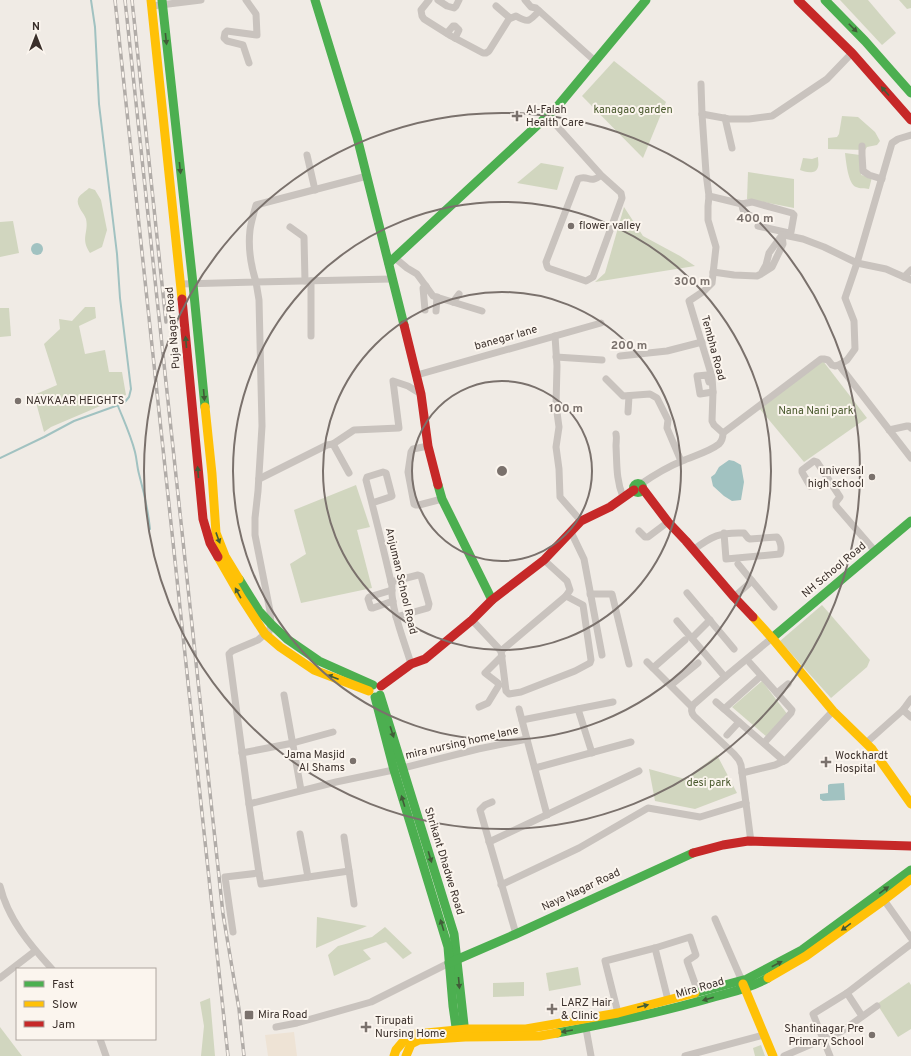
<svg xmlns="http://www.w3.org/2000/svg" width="911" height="1056" font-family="Overpass,sans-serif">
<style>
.green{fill:#d1d6bf}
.plaza{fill:#eee3d5}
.water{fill:#a1c2c1}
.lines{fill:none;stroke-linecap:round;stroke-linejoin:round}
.stream{stroke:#a1c2c1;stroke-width:2}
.street{stroke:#c9c3be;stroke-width:7}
.fast{stroke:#4caf50;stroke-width:9}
.slow{stroke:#ffc107;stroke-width:9}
.jam{stroke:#c62828;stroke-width:9}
.rail-casing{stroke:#b1aca8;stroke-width:3.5}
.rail{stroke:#fbf5ee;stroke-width:2;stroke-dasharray:6;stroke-linecap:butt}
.oneway{fill:#415c38}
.ring{fill:none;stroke:#7a716c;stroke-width:2}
.poi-dot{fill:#7a716c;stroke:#fbf5ee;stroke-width:1.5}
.labels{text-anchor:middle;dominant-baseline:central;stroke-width:4;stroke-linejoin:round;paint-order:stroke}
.poi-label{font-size:11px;fill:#3b302b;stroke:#fbf5ee;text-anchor:start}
.park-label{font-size:11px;fill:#4a5a2e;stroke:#fbf5ee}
.street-label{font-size:11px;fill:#3b302b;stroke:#fbf5ee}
.centre{fill:#7a716c;stroke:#fbf5ee;stroke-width:2}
.ring-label{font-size:12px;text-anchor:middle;font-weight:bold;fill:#7a716c;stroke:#fbf5ee;stroke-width:4;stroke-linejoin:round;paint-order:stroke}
</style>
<rect width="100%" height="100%" fill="#f0ebe5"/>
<g class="green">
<path d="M840 0H868L896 33 882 45Z"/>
<path d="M899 0H911V8L907 9Z"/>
<path d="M614 61 666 102 643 158 582 96Z"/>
<path d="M842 116 858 117 875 132 880 141 877 145 867 147 865 150 828 149V138L837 137 839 134Z"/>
<path d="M845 153 860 155 862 172 861 175 872 177 869 189C865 188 860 189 856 187 848 184 846 161 845 153Z"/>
<path d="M818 157C818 160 819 165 818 167 816 175 805 172 800 170L803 158 812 159Z"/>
<path d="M541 163 564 167 557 190 517 183Z"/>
<path d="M748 172 794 179V208L747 199Z"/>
<path d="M89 188 95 190 101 200 107 230 102 247 90 253C80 238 89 233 86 219 84 213 76 206 78 199 79 195 86 191 89 188Z"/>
<path d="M624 207 643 236 680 256 695 266 595 282 605 273Z"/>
<path d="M13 221 19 253 0 257V222Z"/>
<path d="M85 307H95L96 318 79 326 85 354 105 350 109 372H122L126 395 51 427 44 432 34 395 57 385 44 344 60 329 59 319 72 321Z"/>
<path d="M0 308H9L11 336 0 337Z"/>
<path d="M823 361 867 418 804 462 759 408Z"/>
<path d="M356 485 370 527 357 530 372 588 301 603 290 564 306 554 294 510Z"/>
<path d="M822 605 870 660 867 667 831 698 780 641Z"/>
<path d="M762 681 788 715 767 737 732 707Z"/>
<path d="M717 755 737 793 695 809 655 801 649 769 685 779Z"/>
<path d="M317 917 367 926 316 948Z"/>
<path d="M385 927 412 953 403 959 386 942 363 950 371 959 334 976 328 955 338 946 372 937Z"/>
<path d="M578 967 581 985 549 991 546 973Z"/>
<path d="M524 982V996L493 997V983Z"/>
<path d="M909 982 911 985V1029L898 1037 877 1004Z"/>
<path d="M210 998 215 1056H201L204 1026 200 1002Z"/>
<path d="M0 1027 22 1056H0Z"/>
<path d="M761 1045 765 1056H755L753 1048Z"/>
</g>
<path class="plaza" d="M294 1032 297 1056H268L265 1035Z"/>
<g class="water">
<circle cx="37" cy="249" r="6"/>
<path d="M729 460 734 461 741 465 744 482 741 500 732 501 724 496 713 486 711 477 715 474 719 467Z"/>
<path d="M844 783 845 800 823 801 820 799V794L828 793V785L830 784Z"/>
</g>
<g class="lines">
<g class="stream">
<path d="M118 406C124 421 131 436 135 452 137 460 137 467 139 474 144 492 148 510 150 529"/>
<path d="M0 458 44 437 74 421 124 403 129 397 131 389 120 298 117 254 99 104 95 27 91 0"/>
</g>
<g class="street">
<path d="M246 0 256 14 257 35 227 31 225 33 224 38 227 41 243 45 249 63"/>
<path d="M429 0 421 10 422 16 424 19 451 36 483 53H486L489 51 509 19 516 16C528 23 529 22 539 11"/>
<path d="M438 0 447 6 454 8 456 6 459 0"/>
<path d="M525 0 531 7 536 8 595 61"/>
<path d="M152 6 201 0"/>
<path d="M496 6 510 18"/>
<path d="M447 33 453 26H455L459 30 455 38"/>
<path d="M702 114 729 119H749L772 116 827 79 852 53"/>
<path d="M548 116 601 175 621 193 622 198 593 277 586 281 548 268 547 266 546 262 578 179C588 174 590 185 601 175"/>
<path d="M725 118 732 148"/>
<path d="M862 146V155L863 171 869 175 882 179"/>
<path d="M307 155 315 190"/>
<path d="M709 196 742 204 752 202 792 213 794 215 791 232 789 233 758 226"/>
<path d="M742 204C742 211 745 213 751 216"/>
<path d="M290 227 304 237 305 281"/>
<path d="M784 235 803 239 824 247 857 263 886 269 911 280"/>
<path d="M395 258 407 268 417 274 433 296 482 311"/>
<path d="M713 272 734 275 757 276 761 274 772 267 783 244 782 235 769 253 766 265 761 274"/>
<path d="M904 277 911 270"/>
<path d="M181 284 256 282C251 266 248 247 250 230 251 222 254 213 256 205L367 176"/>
<path d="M453 302 459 294"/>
<path d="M425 310 423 288 426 286"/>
<path d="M436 311 437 297"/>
<path d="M311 336V281"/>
<path d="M555 336 557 366 556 405 559 427 556 447 559 469 560 497 581 521"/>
<path d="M620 356 667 351 702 342"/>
<path d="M556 357 602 360"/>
<path d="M839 365 911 458"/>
<path d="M417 375 601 323"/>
<path d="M606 379 623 396 650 394 657 398 668 420 667 428 681 461"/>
<path d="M709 382 707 375 697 376 700 394 713 392"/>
<path d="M628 412 629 396"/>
<path d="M889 430 907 426H909L911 428"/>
<path d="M723 433 821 359H824L828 360 832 365 835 366 839 365 847 360 855 349 854 321 845 298 857 263 892 143 898 139 911 135"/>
<path d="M616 434C617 438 616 442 616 446 617 464 616 480 623 497"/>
<path d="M333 444 354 430 399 428 393 381 408 386 421 394"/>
<path d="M428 446 413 449 411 452 408 472 414 504 416 505H419L442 499"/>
<path d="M259 479 327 445 333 444 349 473"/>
<path d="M641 484C654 475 667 467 682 461 693 456 709 452 719 444 722 441 723 437 723 433L714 425 712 421 713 392 712 377 689 301 704 291 712 283 716 247 708 220V206L709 196 706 173 702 114 701 84"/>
<path d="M810 486 802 472V470L814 461 817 462 840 497 836 502V506L875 551"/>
<path d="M372 503 390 497 392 496 386 473 383 472 367 477 366 480C375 515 384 551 392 586 390 607 405 643 411 664"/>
<path d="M639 531 645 537H648L668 522"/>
<path d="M571 532 584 559 602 655"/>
<path d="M693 550C712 536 720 532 744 533L748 538 750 539 777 537C781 541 782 549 780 554L726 559 724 533"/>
<path d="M738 564 752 581"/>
<path d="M391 582 418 575 421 576 429 604 428 608 396 617"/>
<path d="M392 590 369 597 368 599 371 608H373L393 601"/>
<path d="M687 593 734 649"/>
<path d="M590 594H612L629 664"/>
<path d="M734 597 752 581 774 607"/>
<path d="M472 620 501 651 566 596 570 590 567 581 544 560"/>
<path d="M677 621 725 677"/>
<path d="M265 634 258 640 232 651 229 654 249 804 336 782 403 768 478 749 527 739"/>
<path d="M268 636 271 624 270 611 255 535V518L258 491 262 426 259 300 256 282 392 279"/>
<path d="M692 638 710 620"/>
<path d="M501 651 506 691 509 694 521 692 575 671 590 663 591 660 583 605 566 596"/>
<path d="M647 662 692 707"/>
<path d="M750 663 792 710 791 713 764 743"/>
<path d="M653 668 685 640"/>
<path d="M671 685 698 663"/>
<path d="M777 693 788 684"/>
<path d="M284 695 301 790"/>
<path d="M716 702 784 761"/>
<path d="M479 707 488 703 499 685 498 683 485 673 502 656"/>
<path d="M519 709 547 815"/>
<path d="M578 709 592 753"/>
<path d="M724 709 761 676"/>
<path d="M903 710 911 717"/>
<path d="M522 720 613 702"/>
<path d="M727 735 739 722"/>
<path d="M866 743 903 710 911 699"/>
<path d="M242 753 293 743 333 732"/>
<path d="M535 768 631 742"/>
<path d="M742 773 775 765 786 760 833 711"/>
<path d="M492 802 485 805 480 810 516 934"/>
<path d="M300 834 308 877"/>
<path d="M344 837 354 904"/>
<path d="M489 842 639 771"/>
<path d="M751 842 741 765 739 760 734 754 694 716C691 712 691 710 693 705L725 677 772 638"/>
<path d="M259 873 261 884 349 871"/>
<path d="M501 885 579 848 648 808 700 817 746 803"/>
<path d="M0 886C8 919 30 945 52 969"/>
<path d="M884 900 911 938"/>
<path d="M715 919 742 981"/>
<path d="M233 932 225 877 259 873 249 804"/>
<path d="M655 948 668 1000"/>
<path d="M0 978 35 951"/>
<path d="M847 993 862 1016"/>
<path d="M618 1013 605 961 655 948 690 937 696 955 687 961 698 992"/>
<path d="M585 1023 591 1056"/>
<path d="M276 1027 297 1023 371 1002 449 963"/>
<path d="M100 1039 106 1056"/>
<path d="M685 1056 764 1035"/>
<path d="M784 1056 842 1031 877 1006"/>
<path d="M830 1056 813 1014 847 993 911 944"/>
</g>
<g class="fast">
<path d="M162 0 193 284 205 407"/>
<path d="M315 0 357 137 404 325"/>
<path d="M825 0 865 41 911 93"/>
<path d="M389 263 557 107 646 0"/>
<circle cx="638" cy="488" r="4.5"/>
<path d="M438 485 442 499 492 600"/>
<path d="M239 579 259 611 272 625 287 639 319 661 373 685"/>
<path d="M772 638 911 521"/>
<path d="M380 695 454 934 465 1034"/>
<path d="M375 697 394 770 448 947 453 1006 457 1034"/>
<path d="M449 963 516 934 693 853"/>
<path d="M695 993 747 979 802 950 911 870"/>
<path d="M557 1033C610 1023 663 1012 714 997 733 992 752 987 768 978"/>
</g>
<g class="slow">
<path d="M151 0 182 299"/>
<path d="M205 407 212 474 216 533 225 556 239 579"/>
<path d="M218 557 241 597 265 634 280 647 314 670 369 691"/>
<path d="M753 617 772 638 833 711 872 749 911 804"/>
<path d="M768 978 806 956 884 900 911 879"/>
<path d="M743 984 773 1056"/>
<path d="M394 1056 396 1050 407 1037 416 1034 467 1029H526L618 1013 695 993"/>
<path d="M406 1056 411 1044 419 1040 465 1037 540 1036 557 1033"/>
</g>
<g class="jam">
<path d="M798 0 852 53 911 120"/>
<path d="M182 299 203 519 210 543 218 557"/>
<path d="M404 325 421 394 428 446 438 485"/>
<path d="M643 489 668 522 686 541 734 597 753 617"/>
<path d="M381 686 411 664 425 659 472 620 492 600 544 560 581 521 610 507 634 490"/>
<path d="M693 853 723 845 748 841 911 846"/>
</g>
<g class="rail-casing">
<g id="rail">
<path d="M115 0 228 1056"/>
<path d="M125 0 223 914 239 1009 244 1056"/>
<path d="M132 0 166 322"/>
</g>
</g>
<use href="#rail" class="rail"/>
</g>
<defs><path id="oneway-solid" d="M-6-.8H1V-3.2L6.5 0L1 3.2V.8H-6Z"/></defs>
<g class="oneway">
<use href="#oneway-solid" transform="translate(853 28) rotate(45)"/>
<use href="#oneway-solid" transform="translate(166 39) rotate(84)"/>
<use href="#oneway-solid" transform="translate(885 91) rotate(-131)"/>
<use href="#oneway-solid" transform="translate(180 168) rotate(84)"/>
<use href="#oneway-solid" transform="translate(186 342) rotate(-95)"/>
<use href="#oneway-solid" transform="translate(204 395) rotate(85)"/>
<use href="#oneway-solid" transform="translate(198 472) rotate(-95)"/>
<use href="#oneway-solid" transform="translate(218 538) rotate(70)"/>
<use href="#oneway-solid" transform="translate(238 593) rotate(-119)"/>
<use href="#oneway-solid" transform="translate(333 677) rotate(-159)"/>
<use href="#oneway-solid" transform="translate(392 732) rotate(72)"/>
<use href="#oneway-solid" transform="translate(403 801) rotate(-107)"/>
<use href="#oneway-solid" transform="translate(430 857) rotate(73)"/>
<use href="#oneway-solid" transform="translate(884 890) rotate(-36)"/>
<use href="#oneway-solid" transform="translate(442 925) rotate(-107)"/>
<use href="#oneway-solid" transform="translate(846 927) rotate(144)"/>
<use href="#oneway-solid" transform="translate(777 964) rotate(-28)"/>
<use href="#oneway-solid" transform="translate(459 983) rotate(85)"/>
<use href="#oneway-solid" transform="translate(708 999) rotate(164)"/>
<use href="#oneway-solid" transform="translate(643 1006) rotate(-14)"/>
<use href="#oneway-solid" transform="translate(567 1031) rotate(170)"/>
</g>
<g class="ring">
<circle cx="502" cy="471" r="90"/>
<circle cx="502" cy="471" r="179"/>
<circle cx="502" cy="471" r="269"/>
<circle cx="502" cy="471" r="358"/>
</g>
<g class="poi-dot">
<path d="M515 110h4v4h4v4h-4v4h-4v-4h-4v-4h4z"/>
<circle cx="571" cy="226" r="4"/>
<circle cx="18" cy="401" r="4"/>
<circle cx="872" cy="477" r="4"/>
<circle cx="353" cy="761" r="4"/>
<path d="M824 756h4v4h4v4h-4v4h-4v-4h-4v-4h4z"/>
<path d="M550 1003h4v4h4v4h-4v4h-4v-4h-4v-4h4z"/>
<rect x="244" y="1010" width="10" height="10" rx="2"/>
<path d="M364 1021h4v4h4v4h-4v4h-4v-4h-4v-4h4z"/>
<circle cx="872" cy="1035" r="4"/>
</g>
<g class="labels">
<g class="poi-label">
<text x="526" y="110">Al-Falah<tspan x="526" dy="13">Health Care</tspan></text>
<text x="579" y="226">flower valley</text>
<text x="26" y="401">NAVKAAR HEIGHTS</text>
<text x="864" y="471" text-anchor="end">universal<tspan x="864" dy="13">high school</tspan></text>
<text x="345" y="755" text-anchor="end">Jama Masjid<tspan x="345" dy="13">Al Shams</tspan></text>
<text x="835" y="756">Wockhardt<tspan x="835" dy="13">Hospital</tspan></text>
<text x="561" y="1003">LARZ Hair<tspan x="561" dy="13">&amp; Clinic</tspan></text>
<text x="258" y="1015">Mira Road</text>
<text x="375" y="1021">Tirupati<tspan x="375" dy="13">Nursing Home</tspan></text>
<text x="864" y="1029" text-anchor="end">Shantinagar Pre<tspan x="864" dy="13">Primary School</tspan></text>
</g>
<g class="park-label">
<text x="633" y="110">kanagao garden</text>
<text x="816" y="411">Nana Nani park</text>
<text x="709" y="783">desi park</text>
</g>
<g class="street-label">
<text transform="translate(173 328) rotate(-95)">Puja Nagar Road</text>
<text transform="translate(506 338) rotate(-16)">banegar lane</text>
<text transform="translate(713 348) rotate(75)">Tembha Road</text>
<text transform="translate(834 570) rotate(-40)">NH School Road</text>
<text transform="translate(401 581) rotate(77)">Anjuman School Road</text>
<text transform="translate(462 743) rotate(-13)">mira nursing home lane</text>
<text transform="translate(444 861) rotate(73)">Shrikant Dhadwe Road</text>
<text transform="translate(581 890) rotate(-25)">Naya Nagar Road</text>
<text transform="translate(700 988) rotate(-16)">Mira Road</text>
</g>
</g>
<circle cx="502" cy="471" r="6" class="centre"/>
<g class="ring-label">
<text x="755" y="222">400 m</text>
<text x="692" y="285">300 m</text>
<text x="629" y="349">200 m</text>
<text x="566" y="412">100 m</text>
</g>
<rect x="16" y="968" width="140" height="72" fill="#fbf5ee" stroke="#aea6a0"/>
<rect x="24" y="981" width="20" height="6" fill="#4caf50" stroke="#aea6a0"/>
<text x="52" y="988" font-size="12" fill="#3b302b">Fast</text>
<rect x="24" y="1001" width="20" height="6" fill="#ffc107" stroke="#aea6a0"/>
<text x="52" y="1008" font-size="12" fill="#3b302b">Slow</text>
<rect x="24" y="1021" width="20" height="6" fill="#c62828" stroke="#aea6a0"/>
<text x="52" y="1028" font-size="12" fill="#3b302b">Jam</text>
<g transform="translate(36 36)" stroke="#fbf5ee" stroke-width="3" paint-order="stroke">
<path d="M0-3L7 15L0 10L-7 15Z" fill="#3b302b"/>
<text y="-6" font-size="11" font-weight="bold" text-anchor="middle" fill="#3b302b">N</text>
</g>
</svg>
